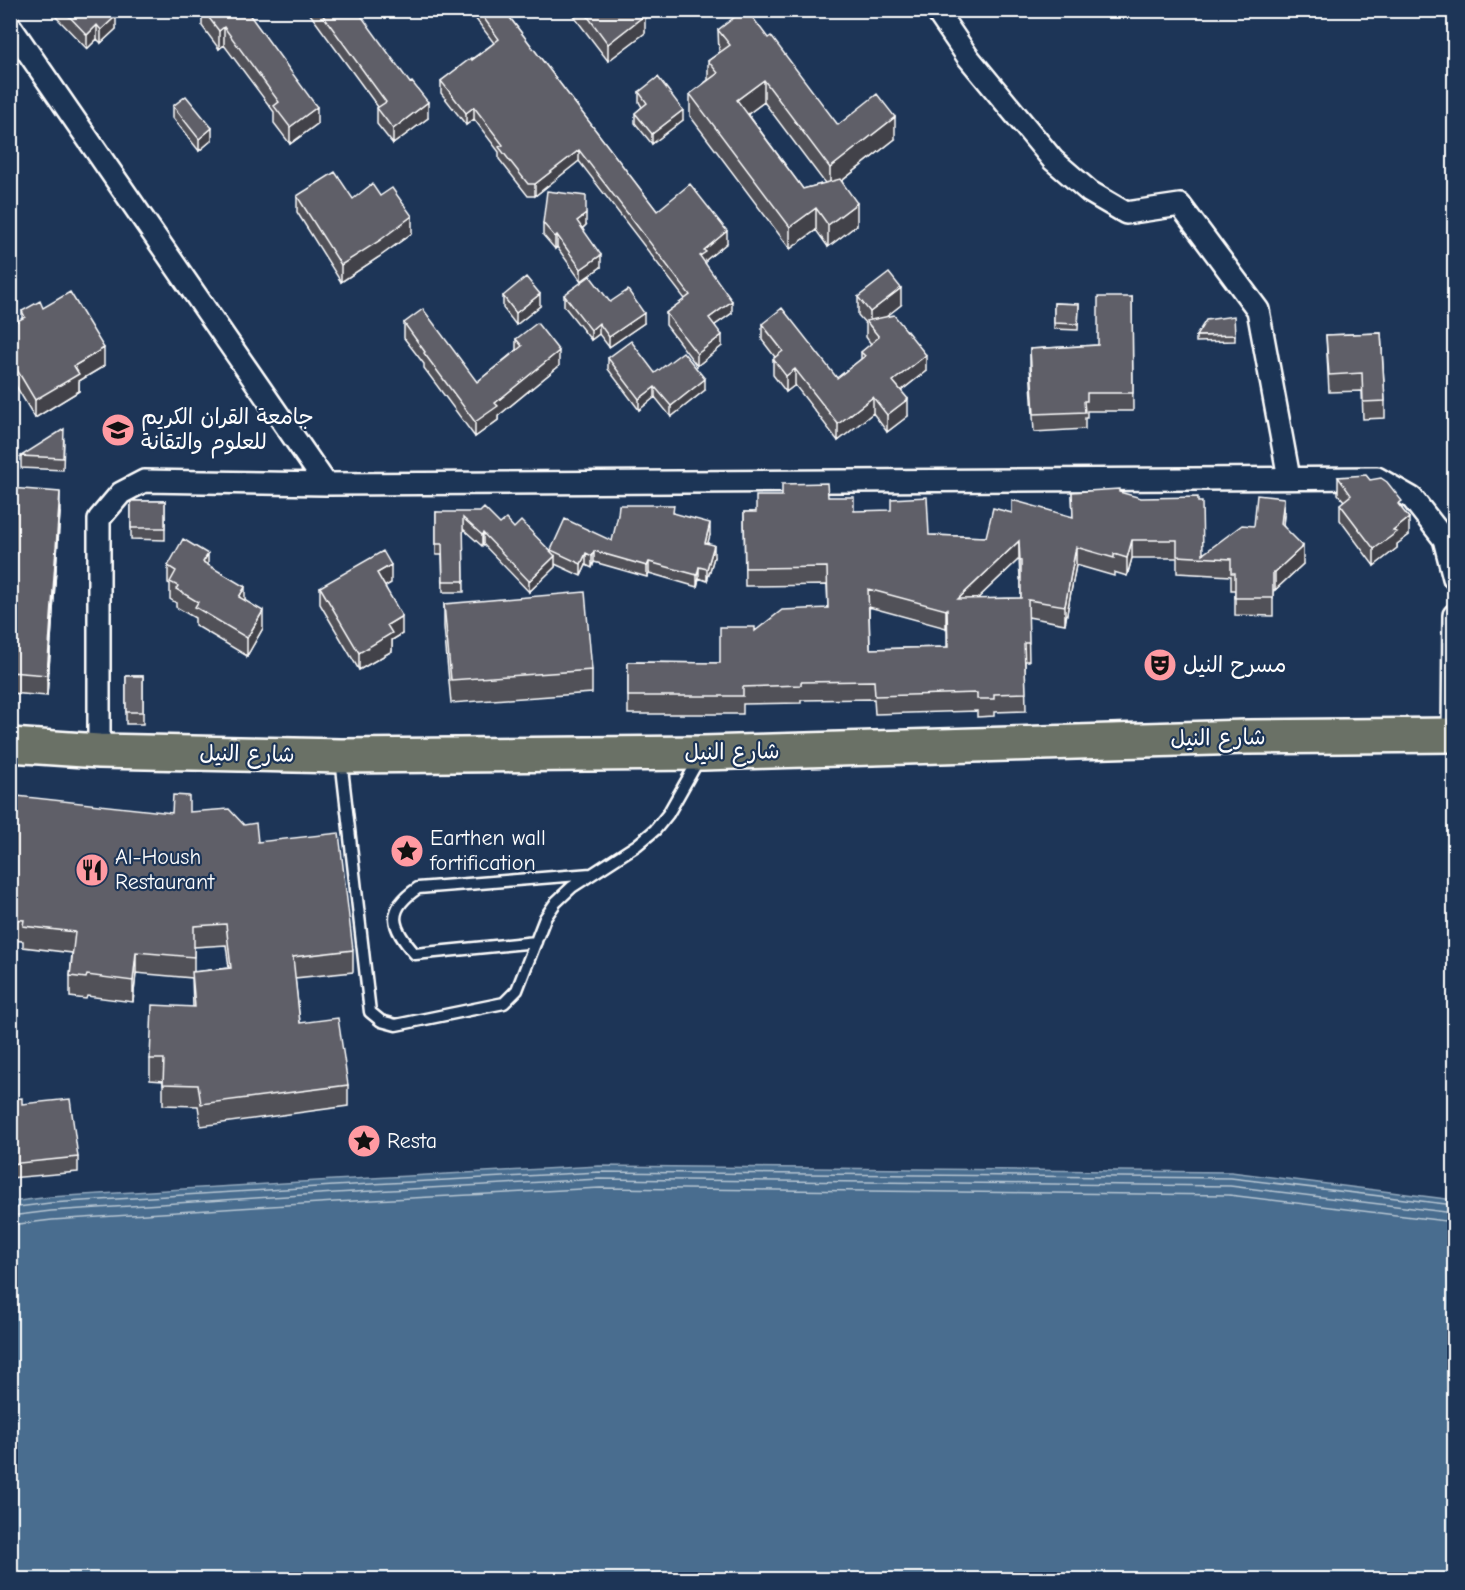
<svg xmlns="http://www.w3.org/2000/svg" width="1465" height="1590" font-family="'Comic Neue','Playpen Sans Arabic',sans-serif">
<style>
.water{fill:#486d8f;stroke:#91a7bc;stroke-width:1.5}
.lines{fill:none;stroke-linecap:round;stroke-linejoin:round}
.shore{stroke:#b6c5d2;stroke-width:1.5}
.service-casing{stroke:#fff;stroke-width:15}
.minor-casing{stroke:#fff;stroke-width:26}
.primary-casing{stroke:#fff;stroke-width:38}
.service{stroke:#1d3557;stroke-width:10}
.minor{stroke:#1d3557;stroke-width:21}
.primary{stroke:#6a7166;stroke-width:33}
.wall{fill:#515159;stroke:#fff;stroke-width:1.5;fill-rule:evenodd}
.shaded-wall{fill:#424249;stroke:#fff;stroke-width:1.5}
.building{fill:#5e5e68;stroke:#fff;stroke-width:1.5;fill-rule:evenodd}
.labels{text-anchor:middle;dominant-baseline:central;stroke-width:4.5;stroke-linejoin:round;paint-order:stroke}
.poi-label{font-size:22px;fill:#fff;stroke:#1d3557;text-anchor:start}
.street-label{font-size:22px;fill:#fff;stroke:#1d3557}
</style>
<rect width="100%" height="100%" fill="#1d3557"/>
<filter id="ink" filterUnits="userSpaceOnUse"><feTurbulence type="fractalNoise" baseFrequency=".0167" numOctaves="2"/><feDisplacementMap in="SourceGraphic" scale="12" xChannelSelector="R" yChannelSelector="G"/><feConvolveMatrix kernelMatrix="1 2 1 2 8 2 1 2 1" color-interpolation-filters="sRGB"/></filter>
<g filter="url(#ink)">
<!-- water -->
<path class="water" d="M599,1166L1231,1172L1454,1200V1579H11V1202L50,1197L334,1180Z"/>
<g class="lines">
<!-- shore -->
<path class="shore" d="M10,1208L50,1203L334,1186L599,1172L1231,1178L1454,1205
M10,1216L51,1211L335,1193L599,1179L1230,1186L1454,1213
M10,1225L52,1220L335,1202L600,1188L1229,1195L1454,1222"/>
<!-- service casing -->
<g class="service-casing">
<path id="service" d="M341,759L370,1012L381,1021L396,1025L504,1003L517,990L545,918L556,902L572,887L637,845L655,830L668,814L699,759
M536,942L415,954C391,927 385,910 418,888L591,874"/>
</g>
<!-- minor casing -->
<g class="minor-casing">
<path id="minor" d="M936,10L968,57L1053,160L1090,192L1126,213L1180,205L1258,310L1289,478
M10,26L326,484
M1453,735L1454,615
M99,751V519L121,493L144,481L326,484L1377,478L1412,498L1444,539L1454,578"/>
</g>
<!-- primary casing -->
<g class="primary-casing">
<path id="primary" d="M10,745L99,751L341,756L703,753L1247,737L1454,735"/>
</g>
<!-- service -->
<use href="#service" class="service"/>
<!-- minor -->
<use href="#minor" class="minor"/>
<!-- primary -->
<use href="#primary" class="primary"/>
</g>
<!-- wall -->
<path class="wall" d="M56,10H117L114,14L116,29L101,43L97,39L87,49L56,17Z
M202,10H246L317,124L290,144L274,123V112L224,45L219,49L202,26Z
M307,10H357L428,118L393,144L377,124V108L378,107Z
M469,10H504L657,211L727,243L706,260L705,264L732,313L715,325L722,346L697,366L666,325V313L685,299L579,161L535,196H528L499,159V152L474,119L466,125L441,93V81L494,43Z
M569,10H641L645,33L608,61Z
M718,30L768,38L838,125L895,139L842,181L857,225L828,247L816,230L790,249L690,116V94L708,80V61L719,53ZM764,102L825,183L803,189L748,114Z
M639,92L683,120L652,144L635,123V113L642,107L639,102Z
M173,106L212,140L199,151L173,118Z
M297,196L353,199L380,196L412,233L379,257L341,282L297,212Z
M543,223L586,225L582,229L601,267L581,281L557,247L555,249L543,235Z
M564,295L610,302L644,323L609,347L599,334L591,340L564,306Z
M503,296L540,306L516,325L503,308Z
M858,297L901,305L887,316L926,371L901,391L908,416L887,432L873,413L838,441L795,385L786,392L773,375V359L775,357L762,340V324L837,378L861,359V352L871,344L866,337V324L858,315Z
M1132,297L1133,411H1087V418H1085V429L1034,432L1030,366V349L1098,345Z
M1054,303L1079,304L1078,330L1054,329Z
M43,308L104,366L79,381V391L35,418L10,376V325L22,319V311Z
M404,323L477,382L516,350V339L559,366L498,416V420L475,437L424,368V364L404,338Z
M1381,333L1385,401V418L1363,419L1362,391L1329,392L1326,335Z
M1235,335V341L1196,342V336Z
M608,358L655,373L705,390L671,417L655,397L639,410L608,369Z
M64,440L63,470L21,468V456Z
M1338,477L1370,480L1402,508L1409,535L1397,544V548L1374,566L1340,520V504L1344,501L1338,494Z
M10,488L60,513L47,696L10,693Z
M1072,492H1119L1203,554L1254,526L1284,515L1283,525L1303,564L1275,590H1273V616L1235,615V590H1231V576L1177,573V558H1132L1127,576L1114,572V576L1076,565L1065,624L1028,617L1029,661H1025L1026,711L994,712V716L977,717V711L875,714L874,699L801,700V703L743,704V714H628V662L720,663L755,631L828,608L827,585L745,586L744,512H756L828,497L854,511L929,535L986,537L1012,513L1073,517ZM1019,559L1020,579L1021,578V598L977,599ZM869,607L946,628L947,627V647L870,649Z
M131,501H165V540L131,539Z
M436,512L500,524L514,528L551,551V550L612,541L674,513L710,535L707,543L714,557L707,581L699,578L697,587L649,573L647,577L594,562L592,568L586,565L581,576L555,564V567L529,592L483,544L482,546L463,529L464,592H443L442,555H436Z
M208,565L245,600L263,628L247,656L195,625V618L176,607V603L170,599V584L168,583V566Z
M391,583L385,586L402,634L392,640V651L359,670L320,604V587Z
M444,604L592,670V693L451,703L444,627Z
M126,676H143V724H126Z
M189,812L258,842L353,950V972L295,978L300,1023L348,1085V1106L201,1126L198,1106L163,1105V1081L150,1080V1059L193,1007L192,978L136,973L133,1002L87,996L86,999L70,997V976L72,953L23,947V941L10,940V818L14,819ZM226,945L229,968L194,972V947Z
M10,1099L22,1104L78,1157V1172L10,1178Z"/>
<!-- shaded-wall -->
<path class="shaded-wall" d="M645,15V33L608,61V44Z
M116,16V29L101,43V30Z
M97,25V39L87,49V35Z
M224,27V45L219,49V31Z
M764,80V102L737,122V100Z
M428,102V118L393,144V129Z
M317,107V124L290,144V127Z
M474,107V119L466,125V113Z
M683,110V120L652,144V134Z
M895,117V139L830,190V168Z
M212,128V140L199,151V139Z
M579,150V161L535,196V184Z
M16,180V192L10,196V185Z
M857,203V225L828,247V225Z
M816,208V230L790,249V227Z
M586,214V225L577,233V221Z
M412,216V233L379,257L341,282V265Z
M727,231V243L706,260V263L700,268V256L704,250Z
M557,235V247L555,249V237Z
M601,255V267L581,281V269Z
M901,288V305L872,328L870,326V312Z
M540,294V306L516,325V313Z
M732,301V313L709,329V318Z
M644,313V323L609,347V337Z
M599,323V334L591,340V330Z
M722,335V346L697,366V354Z
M104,348V366L79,381V391L35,418V400L74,366Z
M559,351V366L498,416V420L475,437V422L495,403Z
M926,355V371L893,397V381Z
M795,369V385L786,392V376Z
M705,379V390L671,417V406Z
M655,387V397L639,410V399Z
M873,397V413L838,441V424Z
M908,399V416L887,432V415Z
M60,492V513L47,696V675Z
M1284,498V515L1281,542V524Z
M1409,518V535L1397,544V548L1374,566V549L1393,531Z
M710,523V535L705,554V543Z
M483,533V544L482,546V535Z
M1132,540V558L1127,576V558Z
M1019,541V559L958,617V599Z
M714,545V557L707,581V569Z
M1303,546V564L1275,590V572Z
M1076,547V565L1065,624V606Z
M594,551V562L592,568V556Z
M586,553V565L581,576V564Z
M208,554V571L203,562Z
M555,556V567L529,592V581Z
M649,562V573L647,577V566Z
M391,565V583L377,591V573Z
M699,567V578L697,587V575Z
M245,587V605L239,597Z
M947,609V627L946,628V610Z
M263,611V628L247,656V638Z
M402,616V634L392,640V651L359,670V653L387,625Z
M136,952V973L133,1002V981Z"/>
<!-- building -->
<path class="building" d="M63,10H111L116,16L101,30L97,25L87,35Z
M203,10H246L317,107L290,127L274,106L279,102L224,27L219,31Z
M319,10H357L410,83L412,82L428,102L393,129L377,108L386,102Z
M478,10H504L657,211L690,184L727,231L704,250L706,252L700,256L732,301L709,318L722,335L697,354L666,313L690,295L579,150L535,184H528L499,147L503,145L474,107L466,113L441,81L471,58L472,60L499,39Z
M583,10H641L645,15L608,44Z
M744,10H747L768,38L771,36L838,125L877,94L895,117L830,168L764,80L737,100L803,189L840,179L857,203L828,225L816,208L790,227L690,94L718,73L708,61L730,45L718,30Z
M658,77L683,110L652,134L635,113L647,103L639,92Z
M186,96L212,128L199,139L173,106Z
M335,172L353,199L372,184L380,196L392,188L412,216L379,241L341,265L297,196Z
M10,173L16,180L10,185Z
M547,191L586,196V214L577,221L601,255L581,269L557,235L555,237L543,223Z
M889,273L901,288L870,312L858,297Z
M590,276L610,302L628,290L644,313L609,337L599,323L591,330L564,295Z
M526,277L540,294L516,313L503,296Z
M70,292L104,348L74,366L79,374L35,400L10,358V325L25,317L22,311L40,301L43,308Z
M1098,297H1132L1133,393H1087V401H1084L1085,412L1034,414L1030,349L1098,345Z
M1054,303L1079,304L1078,324L1054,323Z
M782,308L837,378L865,356L861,352L879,337L866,321L894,315L926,355L893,381L908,399L887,415L873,397L838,424L795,369L786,376L773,359L783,351L762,324Z
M423,309L477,382L522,346L516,339L537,323L559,351L495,403L498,406L475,422L424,353L425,352L404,323Z
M1234,316L1235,335L1196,336L1206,320Z
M1381,333L1385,401L1363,402L1362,373L1329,375L1326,335Z
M631,341L655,373L683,352L705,379L671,406L655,387L639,399L608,358Z
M64,429L63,458L21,456Z
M1366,475L1370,480L1381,478L1387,482L1402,501L1398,504L1409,518L1393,531L1397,532L1374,549L1340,504L1351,495L1338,477Z
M827,483L828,497H854V511L891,510V499L927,497L929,535L986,537L993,508L1012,513V500L1073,517L1072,492L1119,489V492L1141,498L1198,497V502H1202L1203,554L1242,525L1254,526L1257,495L1284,498L1281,524L1303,546L1275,572H1273V598H1235V573H1231V559L1177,556V540H1132L1127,558L1114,554V558L1076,547L1065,606L1028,600L1029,643H1024L1026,693L994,694V699H977V693L875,696L874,681L801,682V685L743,687V696H628V662L720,663V627H755V631L782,610L828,608L827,567L745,568L744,512H756V496H782V484ZM1019,541L1020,561H1021V598L958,599ZM868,589L946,610L947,609L948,647L870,649Z
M10,488L60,492L47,675L10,672Z
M131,501H165V528H131Z
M619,505H674L673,513L710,523L705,543L714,545L707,569L699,567L697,575L649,562L647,566L594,551L592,556L586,553L581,564L551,550L565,519L612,541L618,515Z
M484,508L500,524L506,519L514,528L521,521L555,556L529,581L483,533L482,535L463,518L464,581H443L442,544H436V512H480Z
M183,539L208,554L203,562L245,587L239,597L263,611L247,638L195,607L198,602L176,589L178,586L170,582L176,571L168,566Z
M383,551L391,565L377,573L402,616L387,625L392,633L359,653L320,587Z
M585,592L592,670L451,680L444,604Z
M126,676H143V712H126Z
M173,795L189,796V812L229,809L244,825L256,823L258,842L339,833L353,950L293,957L300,1023L338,1018L348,1085L201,1104L198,1085L163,1084L164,1059H150L152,1005L195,1007L192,972L231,968L226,924L194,926V957L136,952L133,981L87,975L86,978L70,976L75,932L23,926L24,920L10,919V818L14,819L17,796L172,813Z
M22,1098V1104L70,1099L78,1157L10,1164V1099Z"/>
</g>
<!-- icons -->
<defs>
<g id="university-disc" transform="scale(1.725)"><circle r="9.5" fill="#ff9aa2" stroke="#1d3557"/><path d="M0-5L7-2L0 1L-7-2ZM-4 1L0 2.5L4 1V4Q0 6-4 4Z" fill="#111"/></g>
<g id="theatre-disc" transform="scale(1.725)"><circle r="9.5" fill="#ff9aa2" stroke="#1d3557"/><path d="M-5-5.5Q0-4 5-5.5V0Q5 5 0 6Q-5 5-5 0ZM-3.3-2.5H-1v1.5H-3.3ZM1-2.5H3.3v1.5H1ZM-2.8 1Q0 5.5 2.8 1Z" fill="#111"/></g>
<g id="sight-disc" transform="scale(1.725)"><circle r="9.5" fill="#ff9aa2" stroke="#1d3557"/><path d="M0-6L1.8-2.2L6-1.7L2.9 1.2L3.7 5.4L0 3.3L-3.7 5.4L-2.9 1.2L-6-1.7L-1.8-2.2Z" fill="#111"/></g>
<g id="restaurant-disc" transform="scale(1.725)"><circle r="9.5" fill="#ff9aa2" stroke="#1d3557"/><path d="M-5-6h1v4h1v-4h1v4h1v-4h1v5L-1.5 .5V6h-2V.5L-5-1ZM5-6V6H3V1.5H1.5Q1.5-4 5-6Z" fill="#111"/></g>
</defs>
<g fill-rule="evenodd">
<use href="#university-disc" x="118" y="430"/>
<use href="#theatre-disc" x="1160" y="665"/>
<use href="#sight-disc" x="407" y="851"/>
<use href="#restaurant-disc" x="92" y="870"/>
<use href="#sight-disc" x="364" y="1141"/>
</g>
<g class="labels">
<!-- poi labels -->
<g class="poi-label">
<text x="141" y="417">جامعة القران الكريم<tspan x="141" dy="25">للعلوم والتقانة</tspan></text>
<text x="1183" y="665">مسرح النيل</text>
<text x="430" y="838">Earthen wall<tspan x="430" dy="25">fortification</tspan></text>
<text x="115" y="857">Al-Housh<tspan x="115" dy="25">Restaurant</tspan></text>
<text x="387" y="1141">Resta</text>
</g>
<!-- street labels -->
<g class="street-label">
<text transform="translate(1218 738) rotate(-1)">شارع النيل</text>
<text transform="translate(732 752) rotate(-1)">شارع النيل</text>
<text transform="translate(247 754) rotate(1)">شارع النيل</text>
</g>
</g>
<!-- margin -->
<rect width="1465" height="1590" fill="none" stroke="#1d3557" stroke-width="36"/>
<rect x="18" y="18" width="1429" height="1554" fill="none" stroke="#fff" stroke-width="2" filter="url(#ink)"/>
</svg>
